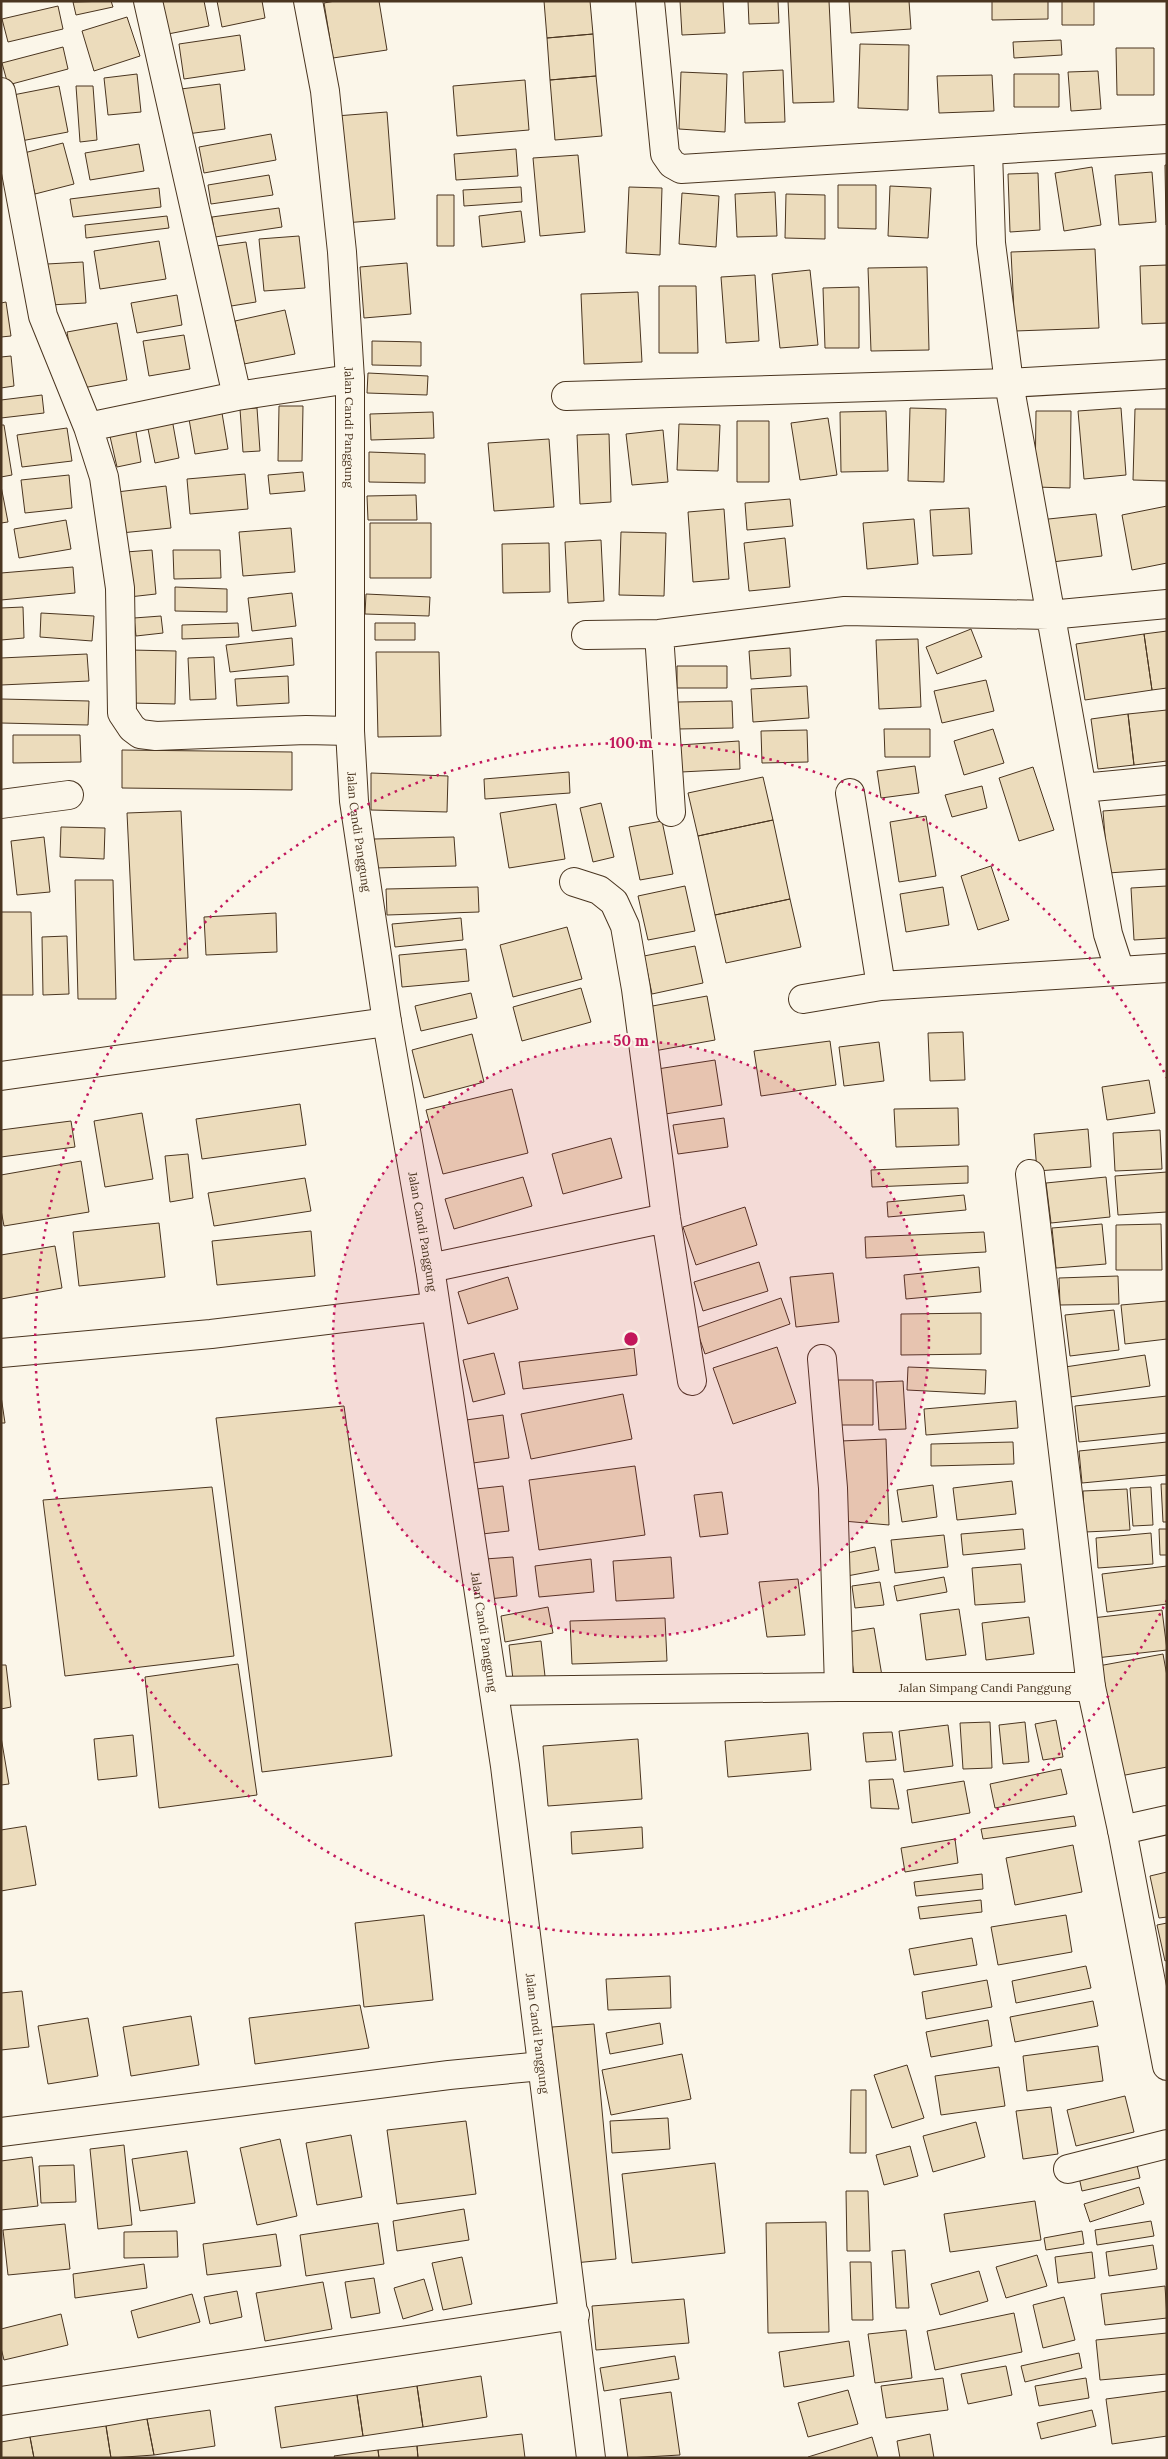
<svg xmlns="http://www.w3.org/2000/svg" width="1168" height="2459" font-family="Lora,serif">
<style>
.building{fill:#ecdcbc;stroke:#4a3520}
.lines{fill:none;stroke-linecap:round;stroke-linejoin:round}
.street-casing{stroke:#4a3520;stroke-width:30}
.secondary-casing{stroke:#4a3520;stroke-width:30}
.street{stroke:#fbf6e9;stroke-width:28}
.secondary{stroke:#fbf6e9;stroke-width:28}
.ring{fill:none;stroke:#c2185b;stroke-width:2.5;stroke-dasharray:2.5 5}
.labels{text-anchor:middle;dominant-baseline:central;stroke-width:4;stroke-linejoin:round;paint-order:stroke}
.street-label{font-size:12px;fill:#4a3520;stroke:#fbf6e9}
.centre{fill:#c2185b;stroke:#fbf6e9;stroke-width:2.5}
.ring-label{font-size:15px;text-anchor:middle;font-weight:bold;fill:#c2185b;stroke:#fbf6e9;stroke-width:4;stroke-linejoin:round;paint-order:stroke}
</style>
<rect width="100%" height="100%" fill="#fbf6e9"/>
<!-- building -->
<path class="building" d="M111,1L113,7L76,15L73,2Z
M162,1H204L209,26L168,34Z
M217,1H262L265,18L222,27Z
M335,1H379L387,50L333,58L324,3Z
M544,1H590L593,34L547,38Z
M680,1H723L725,33L682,35Z
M748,1H778L779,23L749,24Z
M788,1H829L834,102L793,103Z
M849,1H909L911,29L851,33Z
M992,1H1048V19L992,20Z
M1062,1H1094V25H1062Z
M58,6L63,29L8,42L2,19Z
M127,17L140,56L94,71L82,31Z
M593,34L596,76L550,80L547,38Z
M240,35L245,70L184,79L179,44Z
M1061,40L1062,55L1014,58L1013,42Z
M860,44L909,45L908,110L858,108Z
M63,47L68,69L8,85L2,63Z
M1116,48H1154V95H1117Z
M783,70L785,122L745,123L743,72Z
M1098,71L1101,109L1071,111L1068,72Z
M681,72L727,74L725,132L679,129Z
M137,74L141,112L108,115L104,78Z
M1014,74H1059V107H1014Z
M992,75L994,111L939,113L937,76Z
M596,76L602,136L555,140L550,80Z
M525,80L529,130L457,136L453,86Z
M220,84L225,129L187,134L181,89Z
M59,86L68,132L21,141L13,95Z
M76,86H93L97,140L80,142Z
M387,112L395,219L344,223L336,116Z
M271,134L276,160L204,173L199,147Z
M63,143L74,184L35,194L24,153Z
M139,144L144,171L90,180L85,153Z
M516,149L518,176L456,180L454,154Z
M578,155L585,232L540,236L533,158Z
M1165,165H1167V225H1166Z
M1092,167L1101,225L1064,231L1055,173Z
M1152,172L1156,222L1119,225L1115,175Z
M1038,173L1040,230L1010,232L1008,174Z
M269,175L273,195L211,204L208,185Z
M838,185H876V229L838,228Z
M890,186L931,188L928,238L888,236Z
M521,187L522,202L464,206L463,190Z
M629,187L662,188L660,255L626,253Z
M159,188L161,207L73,217L70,199Z
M775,192L777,236L737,237L735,194Z
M682,193L719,196L716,247L679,244Z
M786,194L825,195V239L785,238Z
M437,195H454V246H437Z
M279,208L282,227L215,237L212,217Z
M521,211L525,242L482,247L479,216Z
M167,216L169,228L86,238L85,225Z
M299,236L305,288L264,291L259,239Z
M159,241L166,279L100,289L94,251Z
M246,242L256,302L225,307L216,246Z
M1095,249L1099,328L1015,331L1011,252Z
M83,262L86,303L50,305L47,264Z
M407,263L411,314L364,318L360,267Z
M1167,265V323L1142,324L1140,266Z
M927,267L929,350L871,351L868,268Z
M810,270L818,345L780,348L772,274Z
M755,275L759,341L726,343L721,277Z
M659,286H696L698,353H659Z
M859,287V348H825L823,288Z
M638,292L642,362L584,364L581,294Z
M177,295L182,325L137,333L131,303Z
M6,302L11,336L1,337V303Z
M285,310L295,354L244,364L235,321Z
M117,323L127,380L77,389L67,332Z
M184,335L190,369L149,376L143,341Z
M372,341L421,342V366L372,365Z
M11,356L14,386L1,388V357Z
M368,373L428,376L427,395L367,393Z
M42,395L44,413L1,418V400Z
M279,406H303L302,461H278Z
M257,408L260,451L243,452L240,409Z
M910,408L946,409L944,482L908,481Z
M1121,408L1126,475L1084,479L1078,411Z
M1135,409H1167V481L1133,480Z
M886,411L888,471L841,472L840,412Z
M1036,411H1071L1070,488L1035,487Z
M433,412L434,438L371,440L370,414Z
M222,413L228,449L195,454L189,419Z
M828,418L837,475L800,480L791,423Z
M172,419L179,458L155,463L147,424Z
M737,421H769V482H737Z
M679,424L720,425L718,471L677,470Z
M1,425H4L12,475L1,477Z
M135,426L141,462L117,467L109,432Z
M67,428L72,461L22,467L17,435Z
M663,430L668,482L632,485L626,434Z
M609,434L611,502L580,504L577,435Z
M549,439L554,507L494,511L488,443Z
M369,452L425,454V483L369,482Z
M303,472L305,491L270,494L268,475Z
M245,474L248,509L190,514L187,479Z
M69,475L72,508L25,513L21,480Z
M1,486L8,522L1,523Z
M166,486L171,528L121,533L117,492Z
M416,495L417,520H368L367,496Z
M790,499L793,526L747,530L745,503Z
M1167,506V563L1132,570L1122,515Z
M969,508L972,554L933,556L930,510Z
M724,509L729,579L693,582L688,512Z
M1096,514L1102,556L1044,563L1039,520Z
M914,519L918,564L867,569L863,523Z
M66,520L71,549L19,558L14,529Z
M370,523H431V578H370Z
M291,528L295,572L243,576L239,532Z
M621,532L666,533L664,596L619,595Z
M785,538L790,587L749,591L744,543Z
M601,540L604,601L568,603L565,542Z
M549,543L550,592L503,593L502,544Z
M152,550L156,594L129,597L126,552Z
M173,550H220L221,578L174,579Z
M73,567L75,593L1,600V573Z
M175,587L227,589V612L175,611Z
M292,593L296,626L252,631L248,598Z
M366,594L430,597L429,616L365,614Z
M23,607L24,638L1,640V608Z
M41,613L94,616L92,641L40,637Z
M161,616L163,633L136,636L134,618Z
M238,623L239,637L182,639V625Z
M375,623H415V640H375Z
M971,629L982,657L937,674L926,647Z
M1167,631V688L1152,690L1144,634Z
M1144,634L1152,690L1085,700L1076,644Z
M292,638L294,665L230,672L226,645Z
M918,639L921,707L879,709L876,640Z
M790,648L791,676L751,679L749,651Z
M131,650L176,651L175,704L130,703Z
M376,652H439L441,736L378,737Z
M87,654L89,681L1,685V658Z
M214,657L216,699L190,700L188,658Z
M677,666H727V688H677Z
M288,676L289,703L237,706L235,679Z
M986,680L994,711L942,723L934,691Z
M807,686L809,718L753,722L751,689Z
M1,699L89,701L88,725L1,723Z
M732,701L733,728L678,729V702Z
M1167,710V761L1134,765L1128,714Z
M1128,714L1134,765L1098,769L1091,719Z
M884,729H930V757H885Z
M993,729L1004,763L964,775L954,741Z
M807,730L808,762L762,763L761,731Z
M13,735H80L81,762L13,763Z
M739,741L740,769L681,772L679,745Z
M122,750L292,752V790L122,788Z
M915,766L919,793L881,798L877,771Z
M1033,767L1054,830L1019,841L999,778Z
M569,772L570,793L485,799L484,779Z
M371,773L448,776L447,812L371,810Z
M763,777L773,820L698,836L688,793Z
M982,786L987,808L952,817L945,795Z
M601,803L614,857L593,862L580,808Z
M556,804L565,859L509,868L500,813Z
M1167,806V869L1108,873L1103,811Z
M181,811L188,958L134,960L127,813Z
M926,816L936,876L899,882L890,822Z
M773,820L790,899L715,915L698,836Z
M662,821L673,874L640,880L629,827Z
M61,827L105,828L104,859L60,857Z
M44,837L50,892L17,895L11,841Z
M454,837L456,866L375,868L374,839Z
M991,866L1009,920L978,930L961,876Z
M75,880H113L116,999H78Z
M685,886L695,931L648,940L638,896Z
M1167,886V938L1134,940L1131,888Z
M478,887L479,912L387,915L386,889Z
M943,887L949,925L906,932L900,894Z
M790,899L801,947L726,963L715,915Z
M1,912H31L33,995H1Z
M276,913L277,952L206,955L204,917Z
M461,918L463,940L395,947L392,924Z
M567,927L582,979L513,997L500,945Z
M67,936L69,994L43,995L42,937Z
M695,946L703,983L652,994L644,956Z
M466,949L469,981L402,987L399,955Z
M581,988L591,1022L522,1041L513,1007Z
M471,993L477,1018L421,1031L415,1006Z
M707,996L715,1040L654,1051L647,1007Z
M963,1032L965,1080L930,1081L928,1033Z
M472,1034L484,1082L424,1098L412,1050Z
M830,1041L836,1085L761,1096L754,1051Z
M879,1042L884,1081L844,1086L839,1047Z
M715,1060L722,1105L659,1115L651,1070Z
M1149,1080L1155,1113L1107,1120L1102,1087Z
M512,1089L528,1153L443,1174L426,1110Z
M300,1104L306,1145L202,1159L196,1119Z
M958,1108L959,1145L896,1147L894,1109Z
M142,1113L153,1179L105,1187L94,1121Z
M724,1118L728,1147L678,1154L673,1125Z
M71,1121L75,1147L1,1157V1130Z
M1088,1129L1091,1167L1037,1171L1034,1134Z
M1160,1130L1162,1169L1115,1171L1113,1133Z
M611,1138L622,1178L563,1194L552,1154Z
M188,1154L193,1198L170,1202L165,1156Z
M81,1161L89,1212L4,1226L1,1210V1175Z
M968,1166V1183L872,1187L871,1170Z
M1167,1172V1212L1118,1215L1115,1176Z
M523,1177L532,1206L454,1229L445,1199Z
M1106,1177L1110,1217L1051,1223L1046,1183Z
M305,1178L311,1211L214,1226L208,1193Z
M964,1195L966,1210L888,1217L887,1202Z
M745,1207L757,1245L696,1265L683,1227Z
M159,1223L165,1277L79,1286L73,1232Z
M1102,1224L1106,1264L1056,1268L1052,1228Z
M1161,1224L1162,1270H1116V1225Z
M311,1231L315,1276L217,1285L212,1241Z
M984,1232L986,1252L866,1258L865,1237Z
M55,1246L62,1288L1,1299V1255Z
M759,1262L768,1291L703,1311L694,1282Z
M979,1267L981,1292L906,1299L904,1275Z
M833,1273L839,1322L796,1327L790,1277Z
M1118,1276L1119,1304L1060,1305L1059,1278Z
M508,1277L518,1309L468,1324L458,1292Z
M781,1298L790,1324L705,1354L696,1328Z
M1167,1301V1339L1125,1344L1121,1305Z
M1114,1310L1119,1350L1070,1356L1065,1315Z
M981,1313V1354L901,1355V1314Z
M777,1347L796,1403L733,1424L713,1368Z
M634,1348L637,1375L523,1389L519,1362Z
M494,1353L505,1394L473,1402L463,1360Z
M1145,1355L1150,1386L1070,1397L1065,1367Z
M908,1367L986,1370L985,1394L907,1390Z
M835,1380H873V1425H835Z
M903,1381L906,1429L879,1430L876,1382Z
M623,1394L632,1439L531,1459L521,1414Z
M1,1396L5,1423H1Z
M1167,1396V1433L1079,1442L1075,1406Z
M1016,1401L1018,1428L926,1435L924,1409Z
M344,1406L392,1756L262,1772L216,1418Z
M503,1415L509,1458L473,1463L466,1420Z
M886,1439L889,1525L843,1521L841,1441Z
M1013,1442L1014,1464L931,1466V1444Z
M1167,1442V1475L1082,1483L1079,1451Z
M635,1466L645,1535L539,1550L529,1480Z
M1012,1481L1016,1514L957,1520L953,1488Z
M1161,1484H1167V1522H1163Z
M933,1485L937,1517L902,1522L897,1490Z
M503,1486L509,1531L482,1534L476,1489Z
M212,1487L234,1656L65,1676L43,1500Z
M1151,1487L1153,1525L1133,1526L1130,1488Z
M1127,1489L1130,1530L1085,1532L1083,1491Z
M722,1492L728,1534L700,1537L694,1495Z
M1023,1529L1025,1549L963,1555L961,1534Z
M1159,1529H1167V1555H1160Z
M1151,1533L1153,1564L1098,1568L1096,1538Z
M944,1535L948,1567L895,1573L891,1540Z
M875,1547L879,1570L847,1576L842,1554Z
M513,1557L517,1596L489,1599L485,1559Z
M671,1557L674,1598L616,1601L613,1561Z
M591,1559L594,1592L539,1597L535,1566Z
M1021,1564L1025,1602L975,1605L972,1568Z
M1167,1566V1604L1107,1612L1102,1574Z
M944,1577L947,1592L897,1601L894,1586Z
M798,1579L805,1635L767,1637L759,1582Z
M880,1582L884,1605L855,1608L852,1586Z
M548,1607L553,1633L505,1642L501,1616Z
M959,1609L966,1655L926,1660L920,1614Z
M1162,1610L1167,1650L1096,1658L1092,1618Z
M1029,1617L1034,1654L986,1660L982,1623Z
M665,1618L667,1661L572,1664L570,1621Z
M874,1628L882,1676L855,1680L847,1632Z
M541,1641L546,1685L514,1688L509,1645Z
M1163,1654L1167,1676V1767L1115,1777L1093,1667Z
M238,1664L257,1795L159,1808L145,1677Z
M1,1665H6L11,1707L1,1709Z
M1056,1720L1063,1757L1043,1760L1035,1724Z
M990,1722L992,1768L963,1769L960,1723Z
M1025,1722L1029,1762L1003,1764L999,1725Z
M948,1725L953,1766L904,1772L899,1731Z
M892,1732L896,1760L866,1762L863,1733Z
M808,1733L811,1770L728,1777L725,1741Z
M133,1735L137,1776L98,1780L94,1739Z
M1,1737L9,1784L1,1785Z
M638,1739L642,1799L548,1806L543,1746Z
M1061,1769L1067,1794L995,1808L990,1784Z
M893,1779L899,1809L871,1808L869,1780Z
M964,1781L970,1813L912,1823L907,1790Z
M1074,1816L1076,1826L983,1839L981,1829Z
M26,1826L36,1885L1,1891V1830Z
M642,1827L643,1848L572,1854L571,1832Z
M955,1839L958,1863L905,1872L901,1848Z
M1073,1845L1082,1892L1015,1905L1006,1858Z
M1167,1872V1917L1159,1918L1150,1876Z
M982,1874L983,1889L916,1896L914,1882Z
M981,1900L982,1912L920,1919L918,1907Z
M424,1915L433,2000L364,2007L355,1923Z
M1066,1915L1072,1952L998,1965L991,1927Z
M1167,1923V1960L1165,1961L1157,1925Z
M972,1938L977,1965L914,1975L909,1949Z
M1086,1966L1091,1988L1016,2003L1012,1981Z
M670,1976L671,2008L608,2010L606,1979Z
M987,1980L992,2007L926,2019L922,1992Z
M22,1991L29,2047L1,2050V1993Z
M1093,2001L1098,2026L1015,2042L1010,2017Z
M360,2005L369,2048L255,2064L249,2018Z
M191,2016L199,2065L131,2076L123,2027Z
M88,2018L98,2076L48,2084L38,2026Z
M988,2020L992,2046L931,2057L926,2032Z
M660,2023L663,2044L610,2054L606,2033Z
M594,2024L616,2259L574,2263L552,2027Z
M1098,2046L1103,2081L1027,2091L1023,2056Z
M682,2054L691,2099L611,2115L602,2070Z
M907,2065L924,2118L892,2128L874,2075Z
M999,2067L1005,2106L941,2115L935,2076Z
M851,2090H866V2153H850Z
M1125,2096L1134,2132L1076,2146L1067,2110Z
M1051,2107L1058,2154L1023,2159L1016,2111Z
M668,2118L670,2149L612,2153L610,2121Z
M466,2121L476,2194L397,2204L387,2130Z
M976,2122L985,2157L933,2172L923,2136Z
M351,2135L362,2197L317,2205L306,2143Z
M280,2139L297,2216L257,2225L240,2148Z
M124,2145L132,2225L98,2229L90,2149Z
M910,2146L918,2176L884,2185L876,2155Z
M187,2151L195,2203L140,2211L132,2159Z
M32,2157L38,2206L1,2210V2161Z
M715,2163L725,2253L632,2263L622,2174Z
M74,2165L76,2202L41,2203L39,2166Z
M1137,2165L1140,2178L1082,2191L1079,2177Z
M1139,2187L1144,2204L1090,2222L1084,2204Z
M846,2191H868L870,2251H847Z
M1035,2201L1041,2240L950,2252L944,2214Z
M464,2209L469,2240L397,2251L393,2221Z
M1151,2221L1154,2236L1097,2245L1095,2230Z
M826,2222L829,2332L768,2333L766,2223Z
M378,2223L384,2264L306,2276L300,2235Z
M65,2224L70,2269L8,2275L3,2230Z
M177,2231L178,2257L124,2258V2232Z
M1082,2231L1084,2244L1046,2250L1044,2238Z
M276,2234L281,2266L207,2275L203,2244Z
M1153,2245L1157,2269L1109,2276L1106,2252Z
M905,2250L909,2308H896L892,2251Z
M1092,2252L1095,2278L1058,2283L1055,2257Z
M1037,2255L1047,2286L1006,2298L996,2267Z
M462,2257L472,2304L443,2310L432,2263Z
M850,2262H871L873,2320H852Z
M144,2264L147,2288L75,2298L73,2274Z
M979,2271L988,2301L940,2315L931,2284Z
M374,2278L380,2313L351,2318L345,2282Z
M424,2279L433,2310L403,2319L394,2288Z
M323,2282L332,2329L265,2341L256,2293Z
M1165,2286L1167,2318L1105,2325L1101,2294Z
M237,2291L242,2317L210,2324L204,2297Z
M192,2294L200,2322L138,2338L131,2311Z
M1064,2297L1075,2340L1043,2348L1033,2305Z
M684,2299L689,2343L596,2350L592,2306Z
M1014,2313L1022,2352L935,2370L927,2331Z
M61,2314L68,2345L4,2360L1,2348V2329Z
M906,2330L912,2378L875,2383L868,2334Z
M1167,2333V2374L1100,2380L1096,2340Z
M849,2341L854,2376L784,2387L779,2352Z
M1079,2353L1082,2368L1025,2382L1021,2366Z
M675,2356L679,2379L604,2391L600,2368Z
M1006,2366L1012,2395L968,2404L961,2374Z
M481,2376L487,2417L423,2427L417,2386Z
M943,2378L948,2410L886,2418L881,2386Z
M1086,2378L1089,2398L1039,2406L1035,2386Z
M417,2386L423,2427L363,2436L357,2395Z
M848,2390L858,2424L808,2437L798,2403Z
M1167,2391V2436L1112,2444L1106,2399Z
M671,2392L680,2455L628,2458L620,2399Z
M357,2395L363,2436L281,2448L275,2407Z
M210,2410L215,2446L154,2455L147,2419Z
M1092,2410L1096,2426L1041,2439L1037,2423Z
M147,2419L154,2455L111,2458L106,2426Z
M106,2426L111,2458H34L30,2437Z
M522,2434L525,2458H418L417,2446Z
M930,2434L934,2458H900L897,2441Z
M30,2437L34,2458H1V2442Z
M872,2437L878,2458H809L808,2457Z
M417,2446L418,2458H379L378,2450Z
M378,2450L379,2458H335L334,2456Z"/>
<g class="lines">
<!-- street casing -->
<g class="street-casing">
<path id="street" d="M148,1L237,396
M650,1L665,154L672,164L681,169L1167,139
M1,92L43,316L88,427L104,477L120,588L122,713L132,728L140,734L156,736L306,730L350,731
M988,151L991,243L1009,383L1108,934L1120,971
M566,396L1009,383L1167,374
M88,427L237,396L350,379
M659,634L671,812
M586,635L659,634L845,611L1049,615L1167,604
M1082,788L1167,780
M850,793L881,986
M1,804L69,795
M574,882L599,890L614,902L625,926L636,989L666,1218L692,1381
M803,999L881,986L1167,968
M1,1076L387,1022
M1030,1174L1091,1687
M430,1268L666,1218
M1,1353L211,1334L434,1307
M494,1691L839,1687L833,1488L822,1359
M1122,1830L1167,1820
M1,2132L449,2075L542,2066
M1068,2169L1167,2144
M1,2401L575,2315"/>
</g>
<!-- secondary casing -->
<g class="secondary-casing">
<g id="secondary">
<path id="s1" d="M308,1L325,91L342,252L350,379V731L354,801L387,1022L430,1268L505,1766L591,2458"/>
<path id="s2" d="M839,1687H1091L1122,1830L1167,2066"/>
</g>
</g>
<!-- street -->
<use href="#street" class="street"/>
<!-- secondary -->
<use href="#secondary" class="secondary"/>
</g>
<!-- distance rings -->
<circle cx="631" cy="1339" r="298" fill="#c2185b" fill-opacity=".12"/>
<g class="ring">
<circle cx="631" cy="1339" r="298"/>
<path d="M1167 1600A596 596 0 1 1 1167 1078"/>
</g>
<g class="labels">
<!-- street labels -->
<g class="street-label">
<text stroke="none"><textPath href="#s1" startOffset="429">Jalan Candi Panggung</textPath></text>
<text stroke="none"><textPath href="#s1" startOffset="834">Jalan Candi Panggung</textPath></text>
<text stroke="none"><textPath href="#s1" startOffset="1239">Jalan Candi Panggung</textPath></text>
<text stroke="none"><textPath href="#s1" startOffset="1644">Jalan Candi Panggung</textPath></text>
<text stroke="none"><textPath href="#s2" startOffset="146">Jalan Simpang Candi Panggung</textPath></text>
<text stroke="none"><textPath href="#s1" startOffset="2049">Jalan Candi Panggung</textPath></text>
</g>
</g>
<circle cx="631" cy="1339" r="8" class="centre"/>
<g class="ring-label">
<text x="631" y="748">100 m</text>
<text x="631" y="1046">50 m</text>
</g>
<!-- border -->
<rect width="1168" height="2459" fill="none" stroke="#4a3520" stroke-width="5"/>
</svg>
